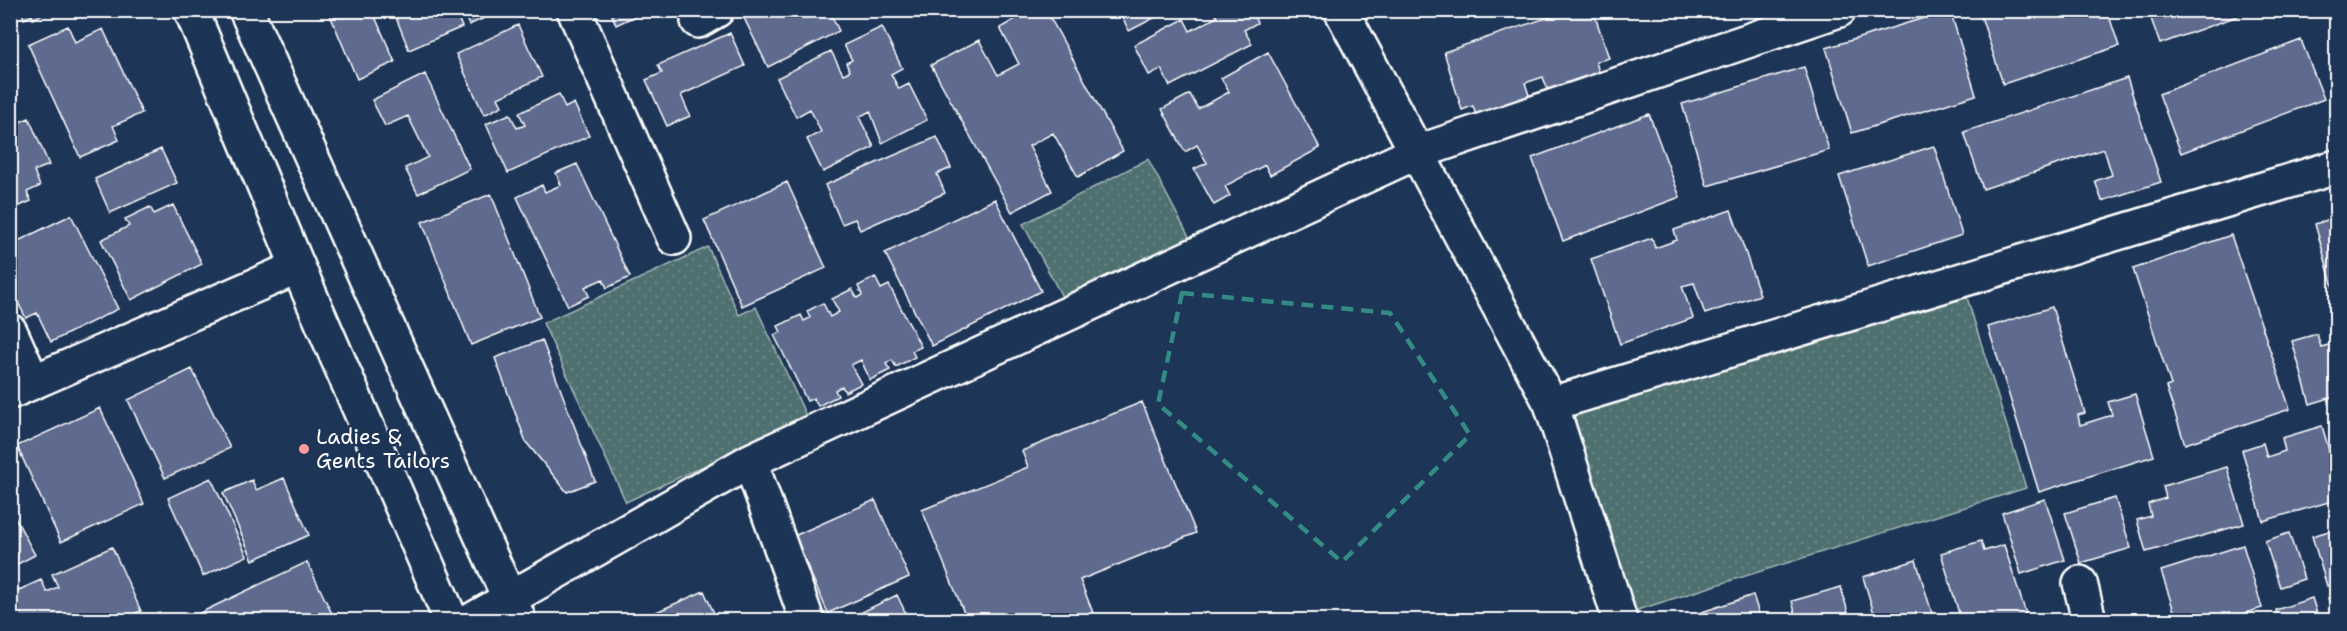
<svg xmlns="http://www.w3.org/2000/svg" width="2347" height="631" font-family="'Shantell Sans',sans-serif">
<style>
.green{fill:url(#green-dots);stroke:#a7b8b8;stroke-width:1.5}
.building{fill:#5e6b8f;stroke:#fff;stroke-width:1.5}
.lines{fill:none;stroke-linecap:round;stroke-linejoin:round}
.minor-casing{stroke:#fff;stroke-width:38}
.tertiary-casing{stroke:#fff;stroke-width:38}
.minor{stroke:#1d3557;stroke-width:33}
.tertiary{stroke:#1d3557;stroke-width:33}
.marked{fill:none;stroke:#338b84;stroke-width:4.5;stroke-dasharray:12 8;stroke-linejoin:round}
.poi-dot{fill:#ff9aa2;stroke:#1d3557;stroke-width:2}
.labels{text-anchor:middle;dominant-baseline:central;stroke-width:5;stroke-linejoin:round;paint-order:stroke}
.poi-label{font-size:21px;fill:#fff;stroke:#1d3557;text-anchor:start}
</style>
<defs>
<pattern id="green-dots" width="8" height="8" patternUnits="userSpaceOnUse" patternTransform="scale(1.5)"><rect width="8" height="8" fill="#4f7070"/><path d="M2 2h.1M6 6h.1" fill="none" stroke="#698585" stroke-width="1.8" stroke-linecap="round"/></pattern>
</defs>
<rect width="100%" height="100%" fill="#1d3557"/>
<filter id="ink" filterUnits="userSpaceOnUse"><feTurbulence type="fractalNoise" baseFrequency=".0167" numOctaves="2"/><feDisplacementMap in="SourceGraphic" scale="12" xChannelSelector="R" yChannelSelector="G"/><feConvolveMatrix kernelMatrix="1 2 1 2 8 2 1 2 1" color-interpolation-filters="sRGB"/></filter>
<g filter="url(#ink)">
<!-- green -->
<path class="green" d="M1148,159L1190,239L1066,304L1023,224Z
M708,247L739,315L756,307L807,418L626,502L543,323Z
M1965,291L2026,488L1634,611L1573,413Z"/>
<!-- building -->
<path class="building" d="M21,10H51L33,19L32,15L24,19Z
M328,10H372L395,62L357,79Z
M393,10H502L469,25L465,17L459,20L462,27L409,50Z
M610,10H648L616,25Z
M758,10H829L839,31L768,67L744,18Z
M1031,10H1046L1123,151L1078,177L1053,133L1029,146L1052,191L1012,212L931,65L979,40L998,75L1019,64L1000,28Z
M1119,10H1169L1129,31Z
M1213,10H1251L1257,23L1244,30L1252,44L1170,86L1161,69L1149,75L1134,45L1184,19L1190,31L1217,17Z
M1570,10H1593L1609,58L1596,62L1603,85L1552,102L1543,77L1525,83L1533,107L1479,125L1473,106L1462,110L1444,52Z
M1950,10L1976,95L1852,133L1826,48Z
M1979,10H2107L2119,46L2003,84Z
M2148,10H2254L2160,44Z
M518,25L542,77L498,98L502,106L484,115L456,54Z
M68,26L75,42L103,29L142,113L113,126L119,140L80,157L28,44Z
M882,27L902,68L891,74L899,89L909,84L927,120L882,143L870,111L859,117L874,147L823,172L807,139L821,132L810,109L796,117L777,78L831,51L843,74L850,71L846,63L852,60L844,45Z
M730,33L745,66L681,95L690,116L667,126L646,80L662,73L658,65Z
M2301,40L2324,99L2181,153L2159,94Z
M1268,52L1320,148L1270,175L1265,165L1225,186L1230,196L1214,205L1194,169L1207,163L1197,145L1185,152L1162,109L1190,94L1198,109L1229,92L1221,78Z
M1804,67L1829,150L1707,186L1682,104Z
M425,74L470,169L418,194L405,168L428,157L408,116L385,126L372,100Z
M2127,78L2161,182L2102,201L2095,181L2112,175L2104,149L1983,189L1964,132Z
M559,94L565,108L574,103L589,136L508,173L486,124L510,114L517,128L525,125L519,113Z
M1649,114L1680,197L1563,241L1532,158Z
M29,118L49,165L34,171L40,186L27,192L31,201L10,210V126Z
M937,137L951,168L937,174L945,193L860,230L855,219L842,224L825,185Z
M1934,146L1962,235L1868,266L1839,176Z
M161,149L177,183L110,213L95,179Z
M577,164L630,277L607,288L603,279L585,287L589,296L568,306L517,197L542,185L545,192L561,185L556,173Z
M787,182L826,268L742,306L704,220Z
M491,194L540,317L471,345L422,222Z
M995,199L1041,291L932,346L885,253Z
M173,205L202,264L131,300L101,240L129,226L125,219L150,207L154,214Z
M1731,210L1760,295L1705,314L1694,283L1682,286L1693,318L1620,344L1591,259L1652,238L1655,248L1677,240L1674,230Z
M71,215L118,309L51,342L37,313L26,318L10,287V279L18,275L10,261V245Z
M2336,217V298L2315,224Z
M2231,235L2290,409L2185,444L2166,387L2171,385L2133,269Z
M875,277L881,289L889,285L921,347L912,351L915,357L896,367L892,360L886,364L890,370L870,380L861,360L851,365L861,384L845,392L842,386L835,390L838,396L818,406L814,398L807,401L774,335L781,332L778,326L801,315L804,321L810,318L807,311L823,303L830,317L839,312L832,299L852,289L857,298L862,295L858,286Z
M2052,307L2085,413L2078,415L2080,425L2112,415L2108,402L2135,394L2154,456L2039,492L1988,327Z
M2317,334L2321,347L2336,343V396L2310,404L2292,341Z
M542,340L595,481L567,492L526,442L495,358Z
M192,369L230,448L165,478L128,400Z
M1142,402L1196,533L1080,580L1096,620H967L922,510L1028,467L1022,451Z
M100,408L144,504L61,542L17,446Z
M2322,426L2336,474V500L2263,521L2242,450L2263,443L2267,457L2285,451L2282,438Z
M2227,467L2244,524L2146,552L2137,520L2151,516L2148,504L2166,498L2163,486Z
M211,478L247,556L203,576L168,498Z
M284,478L309,535L253,560L223,493L252,480L256,490Z
M2115,498L2131,548L2081,563L2065,513Z
M2045,499L2065,560L2021,574L2002,513Z
M875,500L909,577L828,613L794,536Z
M10,508L35,555L10,568Z
M2336,529V583L2327,586L2312,536Z
M2289,533L2304,579L2280,587L2265,541Z
M1981,541L1984,551L2004,545L2027,617L2017,620H1961L1941,553Z
M2243,545L2262,608L2222,620H2177L2161,571Z
M112,547L141,611L119,620H10V594L41,580L47,592L58,587L52,574Z
M1916,560L1934,620H1876L1863,577Z
M307,562L335,620H185Z
M1841,587L1850,620H1797L1792,601Z
M704,591L717,620H638Z
M897,595L909,620H858H861L858,614Z
M1753,595L1761,620H1685L1684,618Z
M2336,596V620H2335L2328,598Z
M2312,598L2319,620H2279L2276,610Z"/>
<g class="lines">
<!-- minor casing -->
<g class="minor-casing">
<path id="minor" d="M574,10L674,238
M1341,10L1551,404L1620,620
M698,21L717,10
M10,331L33,382
M10,392L298,267
M1551,404L2336,167
M750,461L807,620
M2080,583L2089,620
M472,620L750,461L1415,153L1839,10"/>
</g>
<!-- tertiary casing -->
<g class="tertiary-casing">
<path id="tertiary" d="M191,10L298,267L451,620
M246,10L519,620"/>
</g>
<!-- minor -->
<use href="#minor" class="minor"/>
<!-- tertiary -->
<use href="#tertiary" class="tertiary"/>
</g>
</g>
<!-- marked area -->
<path class="marked" d="M1182,293L1390,313L1470,435L1342,562L1158,404Z"/>
<!-- markers -->
<circle class="poi-dot" cx="304" cy="449" r="6"/>
<g class="labels">
<!-- poi labels -->
<g class="poi-label">
<text x="316" y="437">Ladies &amp;<tspan x="316" dy="24">Gents Tailors</tspan></text>
</g>
</g>
<!-- margin -->
<rect width="2347" height="631" fill="none" stroke="#1d3557" stroke-width="36"/>
<rect x="18" y="18" width="2311" height="595" fill="none" stroke="#fff" stroke-width="2" filter="url(#ink)"/>
</svg>
